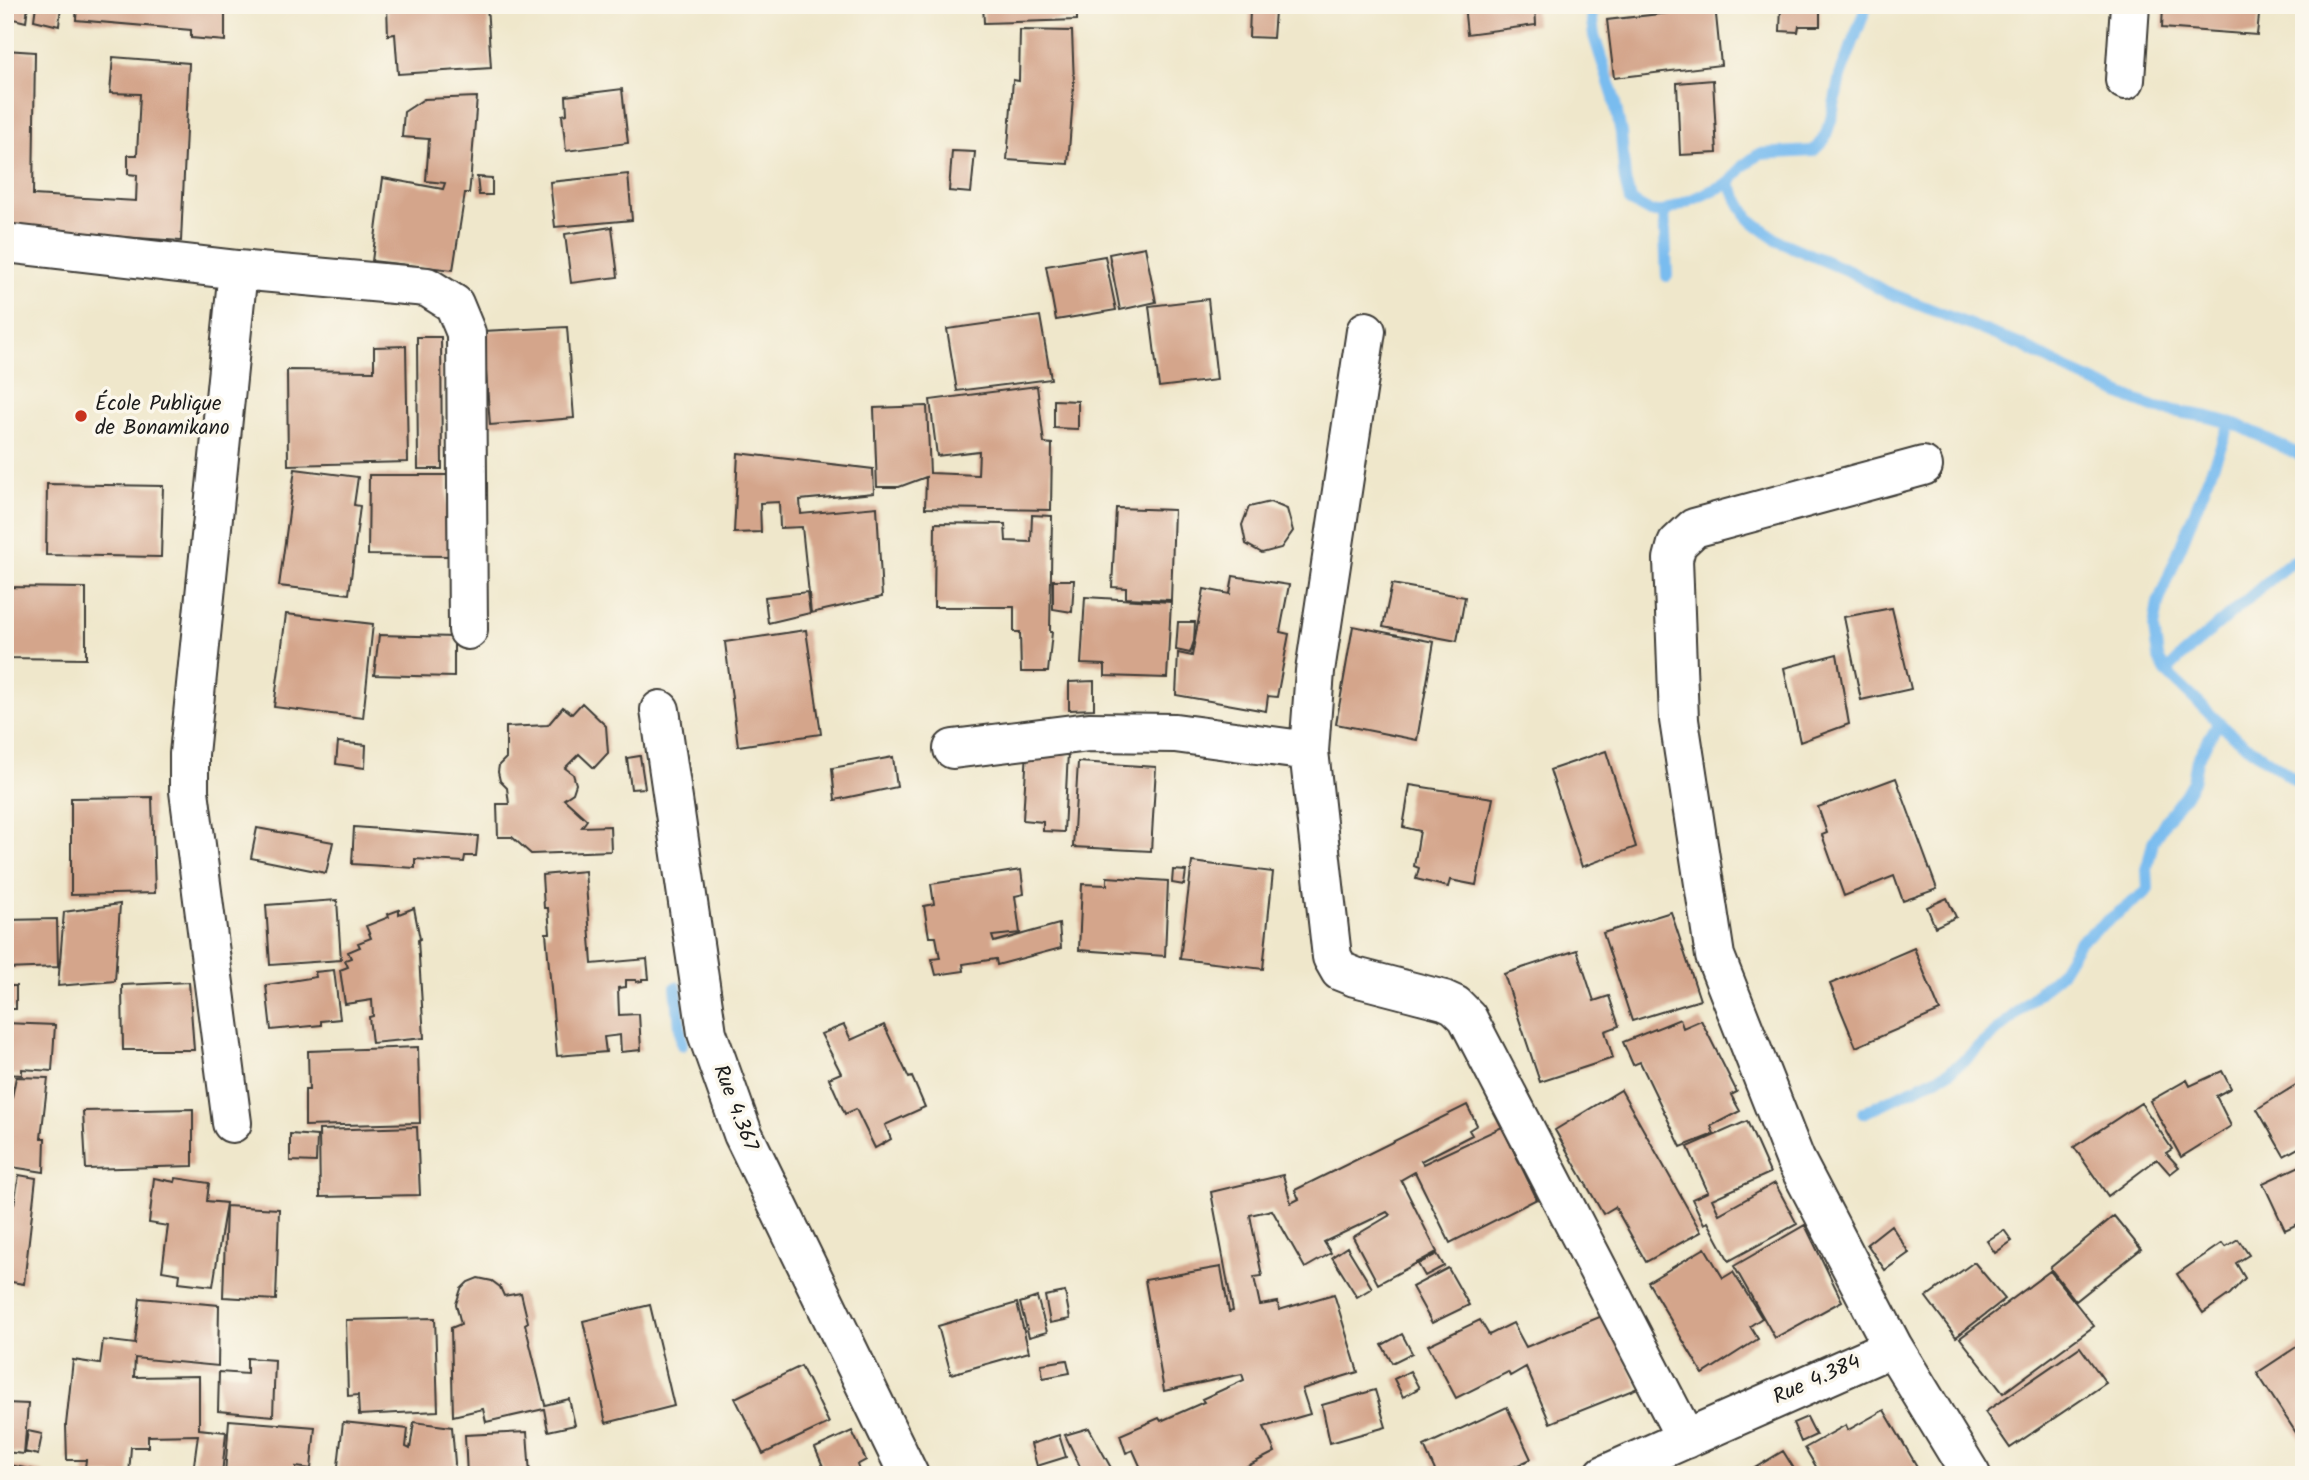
<svg xmlns="http://www.w3.org/2000/svg" width="2309" height="1480" font-family="Kalam,sans-serif">
<style>
.lines{fill:none;stroke-linecap:round;stroke-linejoin:round}
.stream{stroke:#79bcef;stroke-width:12}
.building{fill:#d4a58b}
.minor-casing{stroke:#3c3a36;stroke-width:42}
.minor{stroke:#fff;stroke-width:38}
.poi-dot{fill:#c8321e;stroke:#fbf7ec;stroke-width:2.5}
.labels{text-anchor:middle;dominant-baseline:central;stroke-width:7;stroke-linejoin:round;paint-order:stroke}
.poi-label{font-size:21px;fill:#1c1c1c;stroke:#fbf7ec;text-anchor:start}
.street-label{font-size:21px;fill:#1c1c1c;stroke:#fbf7ec}
</style>
<rect width="100%" height="100%" fill="#fbf7ec"/>
<filter id="ink" filterUnits="userSpaceOnUse"><feTurbulence type="fractalNoise" baseFrequency=".0143" numOctaves="2"/><feDisplacementMap in="SourceGraphic" scale="14" xChannelSelector="R" yChannelSelector="G"/><feConvolveMatrix kernelMatrix="1 2 1 2 8 2 1 2 1" color-interpolation-filters="sRGB"/></filter>
<filter id="wash" filterUnits="userSpaceOnUse"><feTurbulence type="fractalNoise" baseFrequency=".00686" numOctaves="4" result="noise"/><feDisplacementMap in="SourceGraphic" scale="28" xChannelSelector="R" yChannelSelector="G"/><feGaussianBlur stdDeviation="1.57" result="paint"/><feColorMatrix in="noise" values="0 0 0 0 0 0 0 0 0 0 0 0 0 0 0 0 0 1.4 0 .05"/><feComposite in="paint" operator="in"/></filter>
<g filter="url(#wash)">
<rect width="100%" height="100%" fill="#efe7cb"/>
<g class="lines">
<!-- stream -->
<path class="stream" d="M1590,5L1594,36L1614,98L1621,133L1625,180L1630,201L1650,212H1664L1729,183L1743,166L1759,154L1813,151L1824,140L1831,120L1840,76L1867,5
M1729,183L1748,218L1778,241L1851,272L1882,290L2023,346L2074,373L2132,399L2156,408L2209,417L2238,425L2304,457
M1664,212L1667,276
M2227,431L2158,603L2154,629L2158,657L2166,672L2232,735L2304,786
M2166,672L2183,655L2286,566L2294,561H2304
M676,987L682,1045
M1863,1113L1949,1072L1966,1059L2060,973L2079,942L2145,893L2148,889L2147,868L2153,842L2166,820L2185,795L2193,781L2197,760L2218,723"/>
</g>
<g id="blocks">
<!-- building -->
<path class="building" d="M5,5H28L26,22L5,17Z
M36,5H61L59,26L34,20Z
M77,5H225V41L191,38V30L76,20Z
M387,5H487L491,68L398,74L395,34L388,35Z
M983,5H1077V20L984,23Z
M1464,5H1535L1536,25L1467,34Z
M1715,5L1721,65L1614,78L1607,20L1685,11V7Z
M1781,5H1820V26H1799L1798,32L1780,31Z
M2163,5H2260L2257,35L2162,28Z
M1250,9L1275,11L1273,38L1249,37Z
M1020,30L1072,31L1074,84L1068,164L1007,160L1013,80L1019,81Z
M5,50L35,52L33,195L136,201L137,175L128,174V155H137L140,94L110,93L113,57L189,63L181,241L5,229Z
M1713,80L1717,153L1680,155L1677,83Z
M622,89L628,143L566,151L562,115L567,114L566,96Z
M477,97L470,185L469,193H465L453,270L372,261L383,178L443,189L445,183L426,181L429,139L402,137L404,112L424,99Z
M952,151L975,152L971,193L949,191Z
M628,174L632,220L555,227L550,182Z
M477,177L492,178V195H479Z
M612,227L618,277L571,283L565,234Z
M1145,247L1156,302L1120,310L1109,254Z
M1105,256L1116,310L1056,320L1046,266Z
M1208,299L1217,380L1159,387L1149,306Z
M1040,316L1051,379L957,391L947,329Z
M567,327L574,418L490,425L483,331Z
M417,337H441L442,469H418Z
M406,346L408,462L288,465L287,370L374,371V347Z
M1037,386L1044,443L1052,444L1051,510L925,508L926,477L899,487H877L874,408L927,406L930,473L978,475L979,451L937,456L930,400Z
M1054,400L1078,401V429L1054,428Z
M738,453L873,469L874,493L800,500L801,514L877,507L882,597L811,613L802,527L780,528L779,502L760,503L761,532L734,533Z
M295,469L358,477L354,505L360,506L349,594L279,586Z
M369,475H447L448,556L368,555Z
M47,484L163,486L161,557L46,555Z
M1270,502L1287,509L1293,531L1281,548L1262,553L1246,544L1242,525L1249,507Z
M1116,508L1174,510L1171,600L1126,598V588L1112,587Z
M1032,515L1052,516L1050,632H1052L1048,672H1021L1020,632H1014V607H934L935,523L1005,524L1006,541L1031,542Z
M1233,576L1289,585L1280,632L1289,634L1277,697L1268,696L1266,711L1176,695L1178,653L1192,656L1204,589L1230,594Z
M1053,580H1074L1072,612L1053,609Z
M1392,584L1465,597L1457,641L1383,627Z
M5,587L86,588V659L5,658Z
M807,592L810,613L768,623L765,597Z
M1085,597L1171,602L1167,678L1105,676V665L1081,664Z
M1892,608L1911,689L1861,700L1844,617Z
M286,614L373,624L363,718L274,707Z
M1178,622H1195L1194,641L1190,653L1176,650Z
M1353,626L1434,642L1417,740L1336,724Z
M806,630L821,734L738,746L725,642Z
M379,635L454,637V677L374,675Z
M1837,654L1849,724L1800,742L1784,668Z
M1094,681V709L1069,710V682Z
M582,703L606,726L608,753L594,768L579,754L565,768L573,774L576,784L573,793L564,799L587,820L582,827L610,826L611,851L531,854L512,837H498L497,804H509L507,788L500,781L498,772L499,765L506,758V727L548,725L563,707L572,714Z
M338,742L366,745L365,768L336,764Z
M1027,750L1068,752L1064,832L1043,831V822L1023,820Z
M1606,751L1636,847L1582,867L1550,770Z
M640,756L645,788L631,789L627,758Z
M893,757L897,787L835,800L832,768Z
M1078,762L1156,767L1151,851L1073,847Z
M1896,778L1937,889L1903,901L1894,876L1844,896L1822,835L1827,833L1818,807Z
M1410,785L1493,798L1476,885L1450,880L1448,887L1416,879L1419,868L1414,866L1420,831L1403,827Z
M152,797L155,893L71,895V798Z
M354,827L478,836L476,856H465L464,862L415,859V868L352,864Z
M257,828L333,842L326,873L251,858Z
M1192,862L1273,872L1263,969L1180,959Z
M1021,870L1024,894L1015,896L1020,933L992,936L994,942L1059,924L1061,948L997,965L996,959L963,964L964,971L936,975L932,959L940,958L936,937H929L924,906L934,904L931,884Z
M1173,870L1186,871L1184,885L1172,883Z
M585,871L592,964L647,959L649,979H642V981L636,982V980H626V987L618,988L619,1015L639,1014L641,1050L621,1052L620,1035L604,1037L606,1052L557,1056L546,933H550L548,908H544L542,875Z
M1107,877L1168,881L1165,956L1079,950L1082,884L1107,885Z
M1947,898L1956,917L1935,927L1927,907Z
M337,900L341,960L270,965L266,905Z
M120,904L115,981L58,986L64,912Z
M414,908L420,939L418,940L424,1038L372,1043L369,1017L373,1016L372,1000L345,1004L340,970L348,967L345,960L351,958L348,952L360,947L358,943L371,938L366,926L389,917L388,914L399,910V914Z
M1671,912L1700,1000L1632,1021L1603,933Z
M57,919L58,967L5,969V920Z
M1914,948L1940,1011L1856,1047L1830,984Z
M1577,950L1594,1001L1609,996L1619,1026L1605,1031L1613,1058L1540,1082L1504,974Z
M334,970L340,1019L321,1021V1025L271,1030L266,985L316,977L315,972Z
M189,982L194,1050H123L122,985Z
M5,986H16V1009H5Z
M1680,1019L1683,1028L1701,1020L1737,1092L1731,1095L1740,1111L1711,1126L1714,1134L1681,1147L1640,1062L1633,1065L1623,1042Z
M5,1023L55,1025L52,1071L22,1069V1075L5,1074Z
M844,1025L851,1040L884,1025L909,1078L912,1077L925,1107L885,1125L891,1139L875,1148L856,1109L845,1114L829,1078L841,1073L821,1034Z
M418,1047L420,1123L305,1126V1090H309L308,1051Z
M2222,1071L2231,1088L2216,1096L2231,1126L2181,1157L2150,1101L2187,1080L2190,1086Z
M16,1077L48,1078L41,1138H45L44,1172L5,1166V1101L11,1102Z
M2304,1080V1145L2284,1156L2257,1109Z
M1621,1090L1701,1232L1646,1262L1615,1207L1603,1214L1555,1130Z
M2141,1103L2172,1149L2166,1153L2179,1167L2170,1174L2157,1159L2108,1196L2074,1147Z
M1467,1105L1477,1125L1469,1130L1472,1135L1421,1161L1423,1164L1502,1127L1537,1199L1450,1243L1415,1172L1401,1180L1437,1252L1378,1284L1353,1237L1390,1215L1387,1212L1324,1242L1331,1253L1305,1268L1272,1210L1250,1215L1262,1276L1254,1277L1260,1305L1278,1302L1279,1310L1334,1294L1358,1372L1302,1389L1310,1414L1264,1427L1275,1452L1234,1473L1227,1475H1144L1133,1450L1126,1453L1120,1435L1159,1418L1161,1421L1204,1402L1202,1399L1244,1380L1242,1374L1164,1391L1145,1280L1221,1267L1229,1312L1233,1311L1211,1192L1283,1175L1291,1203L1299,1199L1295,1190Z
M193,1109V1166L86,1169L83,1111Z
M1747,1121L1770,1173L1712,1199L1719,1214L1775,1183L1797,1224L1729,1261L1708,1222L1704,1224L1692,1199L1708,1192L1688,1147Z
M417,1127L420,1195L320,1197L319,1130Z
M290,1134L317,1136L316,1162L290,1161Z
M2304,1164V1221L2285,1230L2263,1183Z
M19,1175L36,1178L24,1284L5,1281V1182L12,1183L9,1203L14,1204Z
M154,1178L175,1182L176,1178L209,1183L207,1201L226,1203L213,1286L179,1282L180,1274L162,1271L168,1226L149,1223Z
M226,1206L279,1209L276,1300L223,1297Z
M2114,1216L2141,1249L2076,1301L2050,1268Z
M1805,1225L1842,1301L1775,1338L1734,1266Z
M1891,1225L1909,1253L1885,1270L1867,1244Z
M2004,1230L2012,1241L1995,1253L1987,1241Z
M2238,1239L2249,1255L2236,1263L2245,1278L2230,1294L2203,1313L2177,1274L2222,1243L2225,1247Z
M1347,1247L1372,1288L1357,1297L1332,1257Z
M1705,1248L1723,1278L1733,1272L1762,1318L1750,1326L1758,1339L1703,1374L1648,1282Z
M1437,1254L1444,1266L1425,1276L1418,1264Z
M1974,1262L2005,1299L1956,1337L1926,1297Z
M1448,1268L1469,1305L1432,1323L1412,1287Z
M2050,1271L2094,1326L2003,1393L1960,1338Z
M478,1278L492,1281L500,1287L504,1296L521,1293L528,1322L525,1324L545,1405L569,1399L575,1425L548,1431L544,1409L486,1422L483,1409L453,1416L451,1328L461,1324L456,1304L461,1289L468,1282Z
M1065,1292L1070,1319L1050,1323L1045,1296Z
M1037,1297L1047,1332L1029,1337L1020,1303Z
M140,1298L219,1305L218,1366L135,1358L134,1377L199,1376V1429L226,1432L222,1475L193,1472L198,1435L148,1436V1447H131L129,1475H84L86,1460H67L66,1425L73,1360L100,1364L103,1340L135,1344Z
M1017,1303L1029,1352L951,1374L938,1326Z
M650,1305L674,1406L606,1423L583,1321Z
M1607,1314L1638,1388L1550,1423L1526,1367L1510,1376L1508,1372L1456,1398L1428,1345L1480,1320L1489,1335L1513,1323L1526,1347Z
M435,1318L438,1411L359,1415L358,1395L348,1396L346,1320Z
M1402,1334L1412,1353L1392,1363L1382,1345Z
M2304,1342V1445L2257,1373Z
M2080,1347L2106,1383L2010,1448L1985,1412Z
M247,1358L275,1360L273,1416L218,1411L219,1372L247,1374Z
M1067,1360L1070,1373L1043,1378L1041,1364Z
M801,1366L829,1423L763,1454L735,1398Z
M1410,1371L1419,1388L1403,1397L1394,1379Z
M1375,1390L1386,1427L1330,1443L1322,1405Z
M5,1403L28,1404L24,1454L5,1452Z
M1507,1407L1531,1459L1496,1475H1437L1424,1446Z
M1884,1410L1922,1475H1821L1805,1448L1846,1425L1848,1430Z
M1807,1417L1816,1435L1801,1442L1793,1423Z
M229,1420L315,1427L311,1469L296,1467V1475L225,1474Z
M343,1422L408,1429L406,1447L410,1449L414,1422L452,1427L455,1463L454,1475H337Z
M1089,1428L1115,1475H1084L1065,1435Z
M28,1431L42,1434L38,1455L25,1452Z
M852,1431L866,1460L857,1465L861,1475H835L832,1469L825,1471L815,1448Z
M527,1432L530,1475H467L465,1435Z
M1059,1435L1066,1457L1037,1466L1031,1444Z
M1783,1451L1798,1475H1743Z
M5,1464L44,1472L43,1475H5Z"/>
</g>
</g>
<g filter="url(#ink)">
<use href="#blocks" fill-opacity="0" stroke="#3c3a36" stroke-width="2"/>
<g class="lines">
<!-- minor casing -->
<g class="minor-casing">
<path id="minor" d="M2125,80L2130,5
M5,243L238,270L189,754V791L232,1123
M238,270L427,287L454,304L466,333L468,630
M1366,331L1315,671L1309,751L1332,957L1340,971L1355,977L1444,1000L1455,1005L1467,1017L1686,1439
M660,710L707,1033L743,1134L909,1475
M953,749L1089,732L1175,733L1309,751
M1893,1347L1795,1159L1715,956L1679,720L1673,559L1677,544L1694,528L1923,466
M1604,1475L1893,1347L1971,1475"/>
</g>
<!-- minor -->
<use href="#minor" class="minor"/>
</g>
</g>
<!-- markers -->
<circle class="poi-dot" cx="81" cy="416" r="7"/>
<g class="labels">
<!-- poi labels -->
<g class="poi-label">
<text x="95" y="404">École Publique<tspan x="95" dy="24">de Bonamikano</tspan></text>
</g>
<!-- street labels -->
<g class="street-label">
<text transform="translate(735 1108) rotate(69)">Rue 4.367</text>
<text transform="translate(1817 1380) rotate(-24)">Rue 4.384</text>
</g>
</g>
<!-- margin -->
<rect width="2309" height="1480" fill="none" stroke="#fbf7ec" stroke-width="28"/>
</svg>
